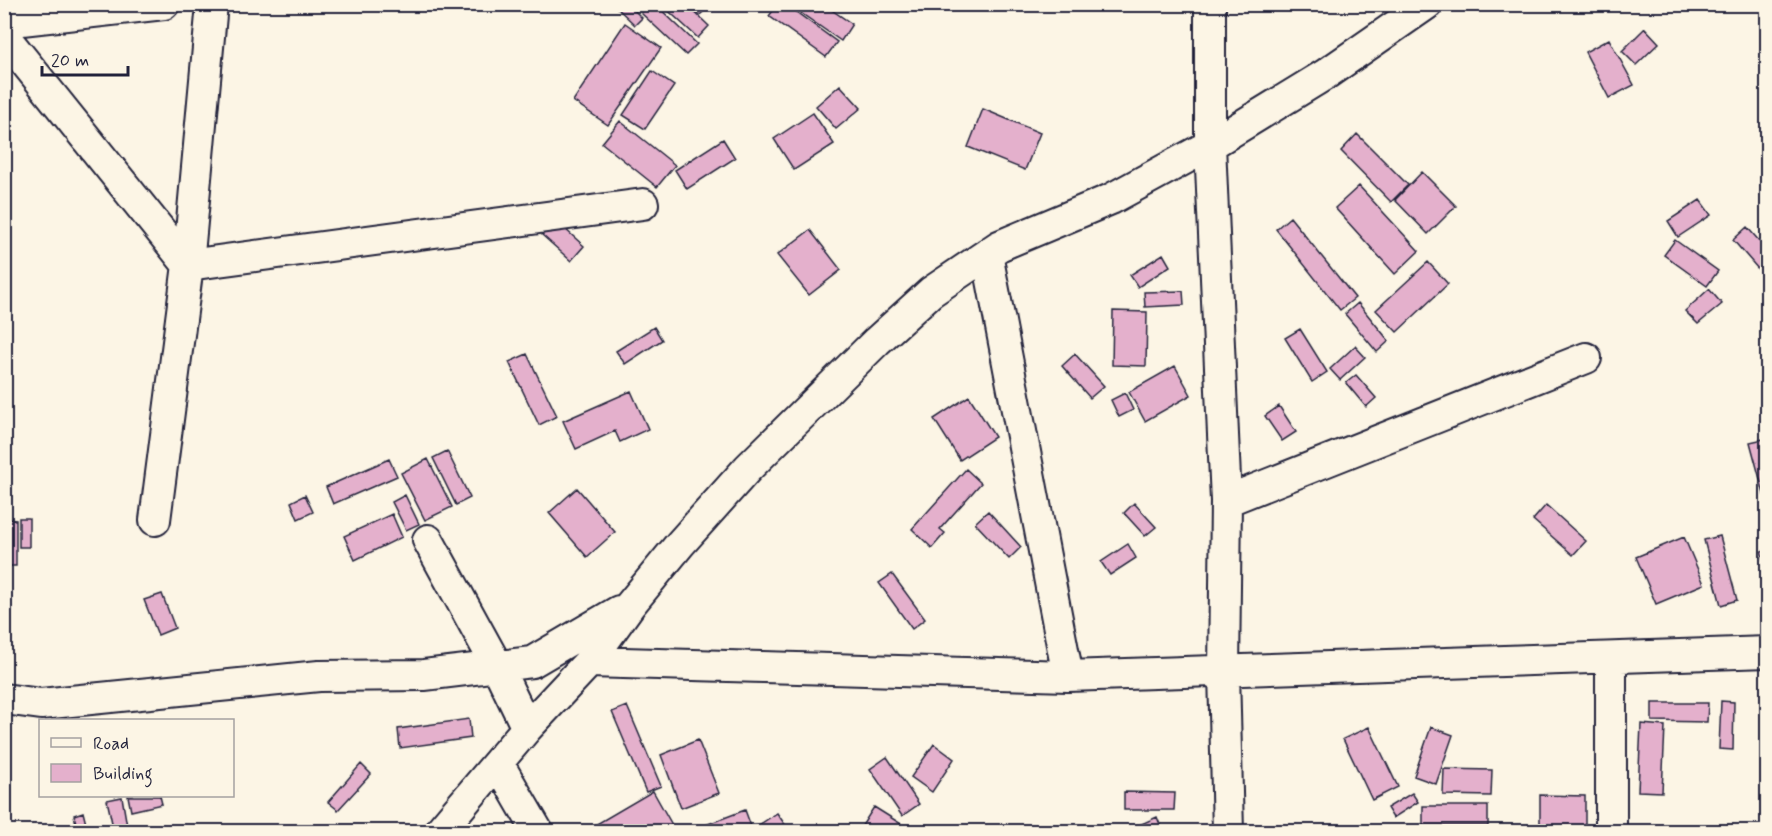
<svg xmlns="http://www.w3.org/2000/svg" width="1772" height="836" font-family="Mynerve,sans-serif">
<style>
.building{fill:#e4b0cc;stroke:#22223b;stroke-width:1.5}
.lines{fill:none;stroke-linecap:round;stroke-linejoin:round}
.minor-casing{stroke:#22223b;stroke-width:34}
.minor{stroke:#fcf5e5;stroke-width:30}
</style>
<rect width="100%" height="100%" fill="#fcf5e5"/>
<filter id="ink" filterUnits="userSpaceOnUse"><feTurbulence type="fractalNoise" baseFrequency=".0167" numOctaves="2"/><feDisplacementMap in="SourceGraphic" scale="12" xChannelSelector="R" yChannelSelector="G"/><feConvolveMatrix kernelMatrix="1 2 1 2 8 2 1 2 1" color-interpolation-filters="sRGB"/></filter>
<g filter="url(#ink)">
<!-- building -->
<path class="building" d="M628,4L642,18L635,25L614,5Z
M649,4H655L697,44L686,55L641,13Z
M661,4H686L709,26L698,38Z
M689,4H701L706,9L700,15Z
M778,4H785L837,42L826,57L769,16Z
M788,4H823L852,24L841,41Z
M625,23L661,48L608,125L573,101Z
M1645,28L1659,43L1636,65L1622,51Z
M1609,39L1634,85L1609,98L1585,52Z
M652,71L674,86L645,129L623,115Z
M840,85L861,108L836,129L816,106Z
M983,109L1040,133L1025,170L968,147Z
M813,113L834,144L794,170L774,139Z
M620,121L675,165L657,187L602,143Z
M1357,134L1408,185L1391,202L1341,151Z
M723,139L735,158L687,189L675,170Z
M1422,172L1456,206L1428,234L1395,200Z
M1359,186L1419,251L1395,274L1335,208Z
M1700,200L1711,215L1678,237L1668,221Z
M1290,217L1355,298L1340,310L1276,229Z
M555,220L584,246L571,261L542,235Z
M1747,227L1768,251V275L1765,277L1733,240Z
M810,230L841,270L809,295L777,255Z
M1675,240L1718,271L1707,286L1664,255Z
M1163,254L1170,266L1138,287L1130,275Z
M1428,262L1448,284L1397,332L1376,310Z
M1709,289L1722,304L1698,324L1685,311Z
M1183,291L1184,305L1145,307L1144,292Z
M1358,303L1389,341L1377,352L1345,314Z
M1113,311L1147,312L1146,366L1112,365Z
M654,327L662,340L625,364L616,351Z
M1300,329L1327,372L1312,382L1285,338Z
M1355,346L1365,357L1340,380L1330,369Z
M527,354L557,416L539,425L509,362Z
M1075,354L1104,386L1090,398L1062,366Z
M1175,366L1191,395L1145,421L1129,392Z
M1356,375L1376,398L1366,407L1346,383Z
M631,391L648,429L620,442L615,431L576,449L563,421Z
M1125,393L1133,410L1119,417L1111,400Z
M969,396L995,437L960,460L934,419Z
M1279,406L1296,432L1282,441L1265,416Z
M1768,438V509L1750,442Z
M447,451L470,498L456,505L433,458Z
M389,459L397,476L333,504L326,487Z
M428,459L452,507L425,520L401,473Z
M966,469L981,483L940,529L945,533L932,548L912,529Z
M577,488L615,532L587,557L549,513Z
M305,495L313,512L298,519L291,502Z
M405,495L419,524L406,530L392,502Z
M1134,503L1156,527L1145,536L1124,513Z
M1546,505L1586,541L1573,555L1533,520Z
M988,511L1021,547L1009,559L975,523Z
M392,514L402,537L355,560L344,536Z
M19,518H29V547H19Z
M4,519L16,520V566H4Z
M1720,536L1737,600L1721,605L1704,540Z
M1684,537L1704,584L1656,604L1636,557Z
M1128,544L1136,558L1110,575L1101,562Z
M1768,550V575L1761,551Z
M892,574L925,619L912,629L879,583Z
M162,594L175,628L158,635L144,600Z
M1721,701L1734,702L1733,750L1719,749Z
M1652,703H1708L1707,722L1652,721Z
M627,706L661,786L646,792L612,712Z
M469,719L471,738L400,748L398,729Z
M1641,724L1665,726L1662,792L1638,791Z
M1369,727L1398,787L1372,800L1343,739Z
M1431,727L1453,735L1436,784L1414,776Z
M698,740L719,793L681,808L661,755Z
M934,744L954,759L932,792L911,777Z
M887,757L919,804L902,816L870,769Z
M361,764L371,774L338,810L328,802Z
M1444,769L1492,770L1491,796L1443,795Z
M653,791L676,832H583Z
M1124,792L1175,793L1174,810H1124Z
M1412,793L1418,802L1393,818L1387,808Z
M1540,795L1585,796V832H1540Z
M128,796H160L162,804L131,811Z
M122,797L128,832H114L107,800Z
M1423,806H1488V826H1423Z
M874,807L906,827L903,832H858Z
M745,810L752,829L745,832H696L695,829Z
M83,812L88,832H78L74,815Z
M777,813L790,832H759L756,827Z
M1157,817L1163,832H1129L1128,830Z"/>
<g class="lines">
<!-- minor casing -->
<g class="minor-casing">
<path id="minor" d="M1210,4V145L1226,501L1224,672L1228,832
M4,22L164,4
M4,36L188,265L643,204
M987,254L1068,676
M1226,501L1586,358
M155,520L188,265L212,4
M428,540L497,666L527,728
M589,662L1068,676L1768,652
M4,699L41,704L319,676L424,675L532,662L619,611
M498,763L538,832
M439,832L527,728L589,662L630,605L680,544L748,468L877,341L931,292L999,246L1111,199L1210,145L1326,74L1427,4
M1611,832V658"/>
</g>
<!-- minor -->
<use href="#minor" class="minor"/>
</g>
</g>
<!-- margin -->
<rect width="1772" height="836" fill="none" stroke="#fcf5e5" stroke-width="24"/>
<rect x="12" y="12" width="1748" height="812" fill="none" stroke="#22223b" stroke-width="2" filter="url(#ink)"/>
<!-- legend -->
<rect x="39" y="719" width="195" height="78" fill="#fcf5e5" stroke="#a5a1a1" stroke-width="1.5"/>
<rect x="51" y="738" width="30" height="9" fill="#fcf5e5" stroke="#a5a1a1" stroke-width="1.5"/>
<text x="93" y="749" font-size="18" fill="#22223b">Road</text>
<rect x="51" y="764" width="30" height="18" fill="#e4b0cc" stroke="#a5a1a1" stroke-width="1.5"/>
<text x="93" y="779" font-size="18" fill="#22223b">Building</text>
<!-- scale -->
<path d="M42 66v9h86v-9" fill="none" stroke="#22223b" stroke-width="3"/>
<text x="51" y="66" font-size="18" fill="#22223b" stroke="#fcf5e5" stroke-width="4.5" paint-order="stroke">20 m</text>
</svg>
